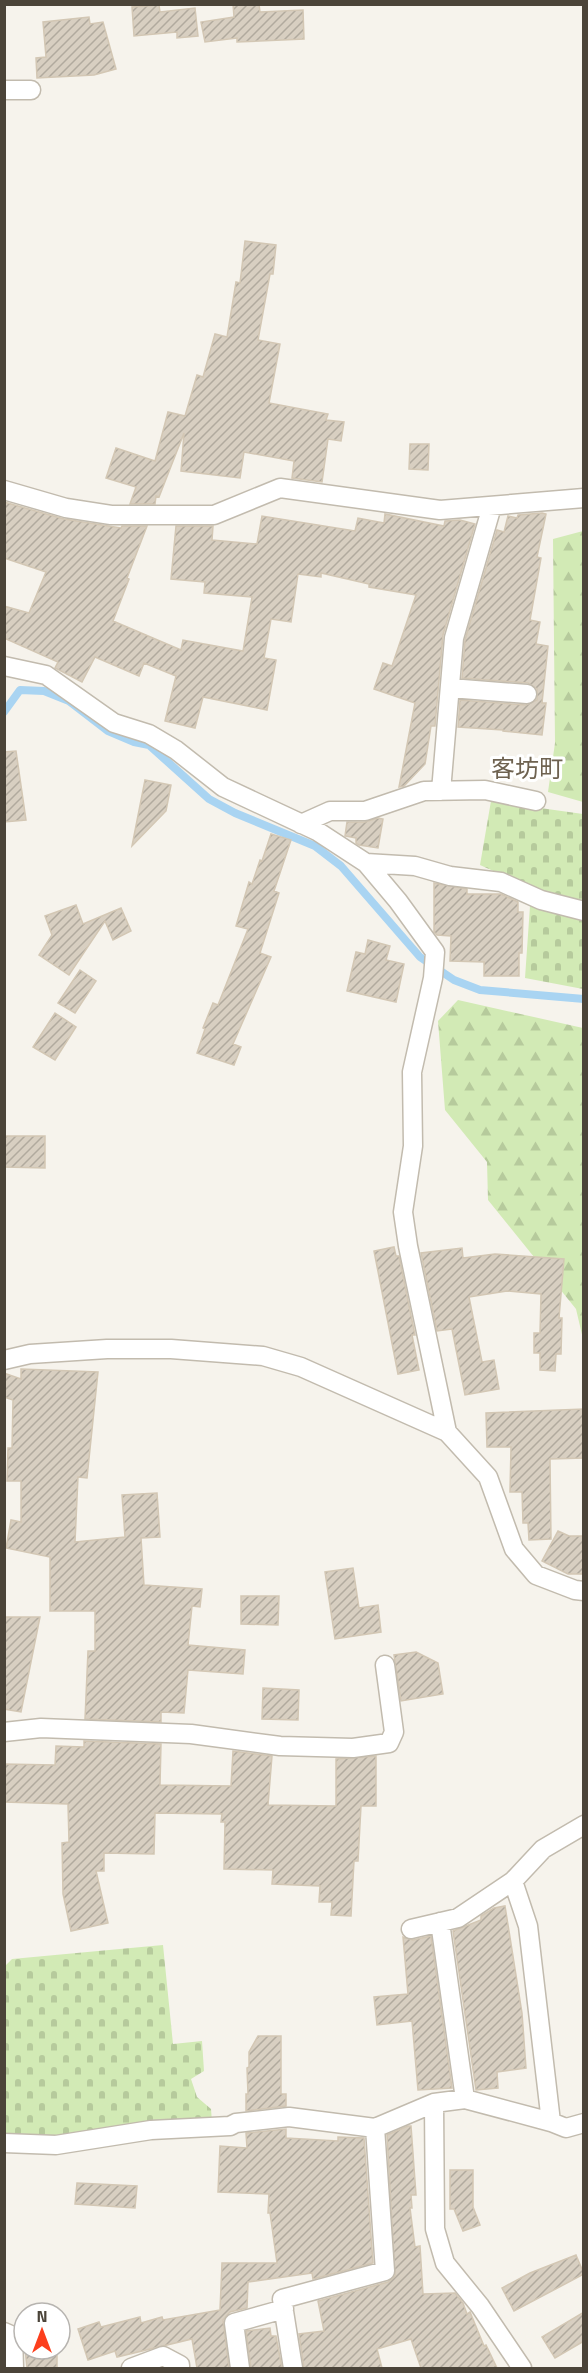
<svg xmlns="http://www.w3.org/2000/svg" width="588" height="2373" font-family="'Titillium Web','Noto Sans JP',sans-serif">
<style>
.forest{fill:url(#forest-firs)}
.cemetery{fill:url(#cemetery-stones)}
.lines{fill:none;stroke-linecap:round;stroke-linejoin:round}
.stream{stroke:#a9d4f2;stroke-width:8}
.building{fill:url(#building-hatch);stroke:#d3c7b4;stroke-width:1.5}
.street-casing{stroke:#c2bbae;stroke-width:21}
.street{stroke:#fff;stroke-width:18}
.labels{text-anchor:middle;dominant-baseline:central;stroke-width:6;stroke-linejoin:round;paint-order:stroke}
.neighbourhood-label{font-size:24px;fill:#6e6250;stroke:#fff}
</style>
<defs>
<pattern id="forest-firs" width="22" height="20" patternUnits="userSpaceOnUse" patternTransform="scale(1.5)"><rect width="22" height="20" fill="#d2eab5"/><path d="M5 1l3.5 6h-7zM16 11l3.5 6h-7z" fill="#b6ca9c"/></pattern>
<pattern id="cemetery-stones" width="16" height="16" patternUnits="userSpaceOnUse" patternTransform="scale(1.5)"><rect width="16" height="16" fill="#d2eab5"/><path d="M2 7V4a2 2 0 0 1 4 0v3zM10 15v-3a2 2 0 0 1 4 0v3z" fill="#b6ca9c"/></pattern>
<pattern id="building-hatch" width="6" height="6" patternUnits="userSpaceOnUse" patternTransform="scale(1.5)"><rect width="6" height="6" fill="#d8cfc1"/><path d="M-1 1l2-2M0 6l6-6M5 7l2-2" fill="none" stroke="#b1aa9e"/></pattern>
</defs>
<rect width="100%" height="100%" fill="#f6f3ec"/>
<!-- forest -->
<path class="forest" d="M583,531H584L583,802L548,792L555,743L553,539Z
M458,1000L583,1028V1339L576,1309L488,1200L487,1162L445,1110L438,1021Z"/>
<!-- cemetery -->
<path class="cemetery" d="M491,801L583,814V989L525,978L530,906L527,886L480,865Z
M163,1945L173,2044L202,2041L204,2071L191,2079L197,2097L211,2109L212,2122L90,2130L54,2138L5,2137V1966L12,1959Z"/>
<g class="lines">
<!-- stream -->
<path class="stream" d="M4,712L20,690L44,691L69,701L108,731L134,742L149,745L209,799L235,813L315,846L341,866L420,957L454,980L480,990L584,999"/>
</g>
<!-- building -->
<path class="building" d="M233,4H259L260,12L303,10L304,39L237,42V38L205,42L201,22L234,17Z
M159,5L160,12L195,8L198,36L177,38V32L134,36L132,7Z
M89,17L90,24L103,22L116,69L94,75L37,78L36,58L46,57L43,22Z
M245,241L276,245L273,274H270L258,340L280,344L269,403L328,414L326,420L344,422L341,441L328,439L322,482L292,478L294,461L244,452L240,478L181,471L184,433L159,497L156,496L155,504H130L136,487L106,478L116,448L155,461L168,412L185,416L197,375L203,377L215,334L227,337L236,282L240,283Z
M410,444H429L428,470L409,469Z
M4,502L64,519L121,528L122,526H147L127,578L129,579L113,621L181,650L183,640L243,651L252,597L204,593L205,582L171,579L176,526H213L212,540L257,544L262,516L355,531L358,518L384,523L385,514L444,526L445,521L460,520L475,524L443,635L435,726H431L425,764L404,786L399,787L415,703L374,689L383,663L392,666L416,595L369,587V584L321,573V577L298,574L291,622L271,619L264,658L276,660L267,710L203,697L195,728L165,721L176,676L144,663L139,676L95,657L82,682L55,668L58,662L4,638V606L29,613L46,572L4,558Z
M542,513L546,514L537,557L541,558L530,620L540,622L536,644L548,646L542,703H546L542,735L503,731V730L458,727L460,700L526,705L537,700V689L528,683L462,678L465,640L497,530L504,532L508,516L517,518L518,515Z
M16,751L26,820L4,822V752Z
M145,780L171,785L166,811L132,846Z
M378,818L383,819L378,848L359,845L356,843V838L345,836L347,822H365Z
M271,834L291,840L274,891L279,893L260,953L271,957L233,1044L241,1047L234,1065L197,1053L205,1029L203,1028L213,1003L218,1005L248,929L236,926L249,882L252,884L260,860L262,861Z
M434,883L467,889V894H501L518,902V912H523L522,953H519V976H484V962L450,961L451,936L437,935L434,932Z
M76,905L83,924L121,908L131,931L113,940L105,921L69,975L39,955L52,935L45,916Z
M368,940L390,946L386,960L404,964L396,1002L347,991L356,952L365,954Z
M80,970L96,981L75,1013L58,1003Z
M55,1013L76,1027L55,1060L33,1047Z
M4,1136H45V1168L4,1167Z
M394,1247L396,1256H399L415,1335H412L419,1370L398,1374L374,1251Z
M462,1248L463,1258L495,1254L564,1259L559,1318H562L561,1354H556L555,1371L540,1370V1353H534V1333H540L541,1294L507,1291L469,1297L482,1362L494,1360L499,1389L465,1395L452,1329L437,1331L421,1253Z
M21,1369L98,1372L87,1478L78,1477L75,1542L125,1537L122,1495L157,1493L160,1537L141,1538L144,1585L202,1589L200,1607L192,1606L188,1645L245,1650L243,1674L188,1670L184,1713L161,1712V1722L85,1719L88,1651H95V1611H50V1557L6,1548L11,1520L21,1522V1481H7L8,1448H12L13,1400L4,1397V1373L21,1379Z
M584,1409V1458L550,1459L551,1539L529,1540L528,1523H523L522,1492H510L511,1447H487L486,1413Z
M558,1531L569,1536H584V1574H568L542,1561Z
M353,1568L359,1608L378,1605L381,1632L335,1639L325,1572Z
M241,1596H279L278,1625L241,1624Z
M4,1617H40L21,1712L4,1709Z
M416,1652L438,1663L443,1694L401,1701L394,1655Z
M263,1688L299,1690L298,1720L262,1719Z
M84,1741L161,1744L160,1785L231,1786L233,1751L272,1756L268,1805L336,1806V1759L376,1756V1806H361L358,1861H354L351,1916L331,1915L332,1902H319L320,1886L272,1884L273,1870L224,1869L225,1822H221L222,1814L155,1813L154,1854L104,1853V1871H96L108,1923L71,1931L63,1894L62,1843L69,1842L68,1804L4,1802V1764L55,1765L56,1746L84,1747Z
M505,1906L522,2013L526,2068L497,2072L498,2088L476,2090L453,1931L481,1920V1916L494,1908Z
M431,1936L452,2088L418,2090L412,2021L377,2025L374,1997L408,1994L403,1937L413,1940Z
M258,2036H281V2094H286V2106L246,2111V2094H248L247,2068L249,2067V2052Z
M408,2126H411L416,2195H411L412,2208H410L415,2247L420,2246L423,2294L455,2293L463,2303L467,2314L470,2312L484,2346L486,2345L497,2368H421L411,2339L377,2349L382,2368H304L299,2334L324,2331L318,2301L388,2282L395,2276L387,2135Z
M286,2129V2138L338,2141V2137L364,2138L373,2263L313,2279L312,2273L248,2282L247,2308L230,2312L223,2320L229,2368H197L192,2339L117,2357L115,2351L88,2360L78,2329L99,2322L101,2327L140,2317L141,2323L162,2317L163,2320L220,2310L222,2263H277L270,2213H268L269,2194L218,2192L220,2146L247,2148L246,2133Z
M450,2170H473V2207L480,2225L463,2231L454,2209H450Z
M77,2183L137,2186L135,2208L75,2204Z
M576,2255L584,2274L514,2311L502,2288L530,2273Z
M584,2312V2341L555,2358L542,2337Z
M270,2328L271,2336H276L282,2368H251L246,2331Z
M25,2349H57V2368H27Z"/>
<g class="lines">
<!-- street casing -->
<g class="street-casing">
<path id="street" d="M4,90H31
M4,490L66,508L111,515H214L280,488L440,510L584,498
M4,666L46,675L114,723L149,734L176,750L223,787L317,831L366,863L415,866L450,876L501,882L541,900L584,911
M450,688L527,694
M441,791L454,638L492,506
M301,824L330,811H365L424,791L485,790L536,801
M366,863L398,901L435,952L433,978L412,1072L413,1146L403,1212L408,1246L447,1432
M4,1360L30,1354L107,1349H171L263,1356L301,1367L447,1432L488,1477L514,1549L536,1575L575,1590L584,1591
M4,1732L41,1728L191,1734L280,1746L353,1748L389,1743L394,1732L385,1665
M513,1881L528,1926L551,2122
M440,1922L465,2099
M411,1929L458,1918L513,1881L543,1849L584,1825
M434,2103L435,2229L445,2263L480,2306L522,2368
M4,2143L56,2145L151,2130L230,2126L236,2123L289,2117L375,2128L434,2103L465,2099L551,2122L566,2128L584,2123
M4,2332L13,2336L14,2368
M131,2368L163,2356L180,2365V2368
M240,2368L234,2323L284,2309
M293,2368L282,2299L385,2271L375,2128"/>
</g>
<!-- street -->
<use href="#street" class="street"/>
</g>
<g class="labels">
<!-- neighbourhood labels -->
<g class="neighbourhood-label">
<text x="527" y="768">客坊町</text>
</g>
</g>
<!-- border -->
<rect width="588" height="2373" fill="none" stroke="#4b4439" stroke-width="12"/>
<!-- north arrow -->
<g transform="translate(42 2331)"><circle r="28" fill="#ffffff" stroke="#b7b4b0" stroke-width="1.5"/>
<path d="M0-4.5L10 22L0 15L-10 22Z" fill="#fc3f1d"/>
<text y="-9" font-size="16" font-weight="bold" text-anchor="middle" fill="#4b4439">N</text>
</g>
</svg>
